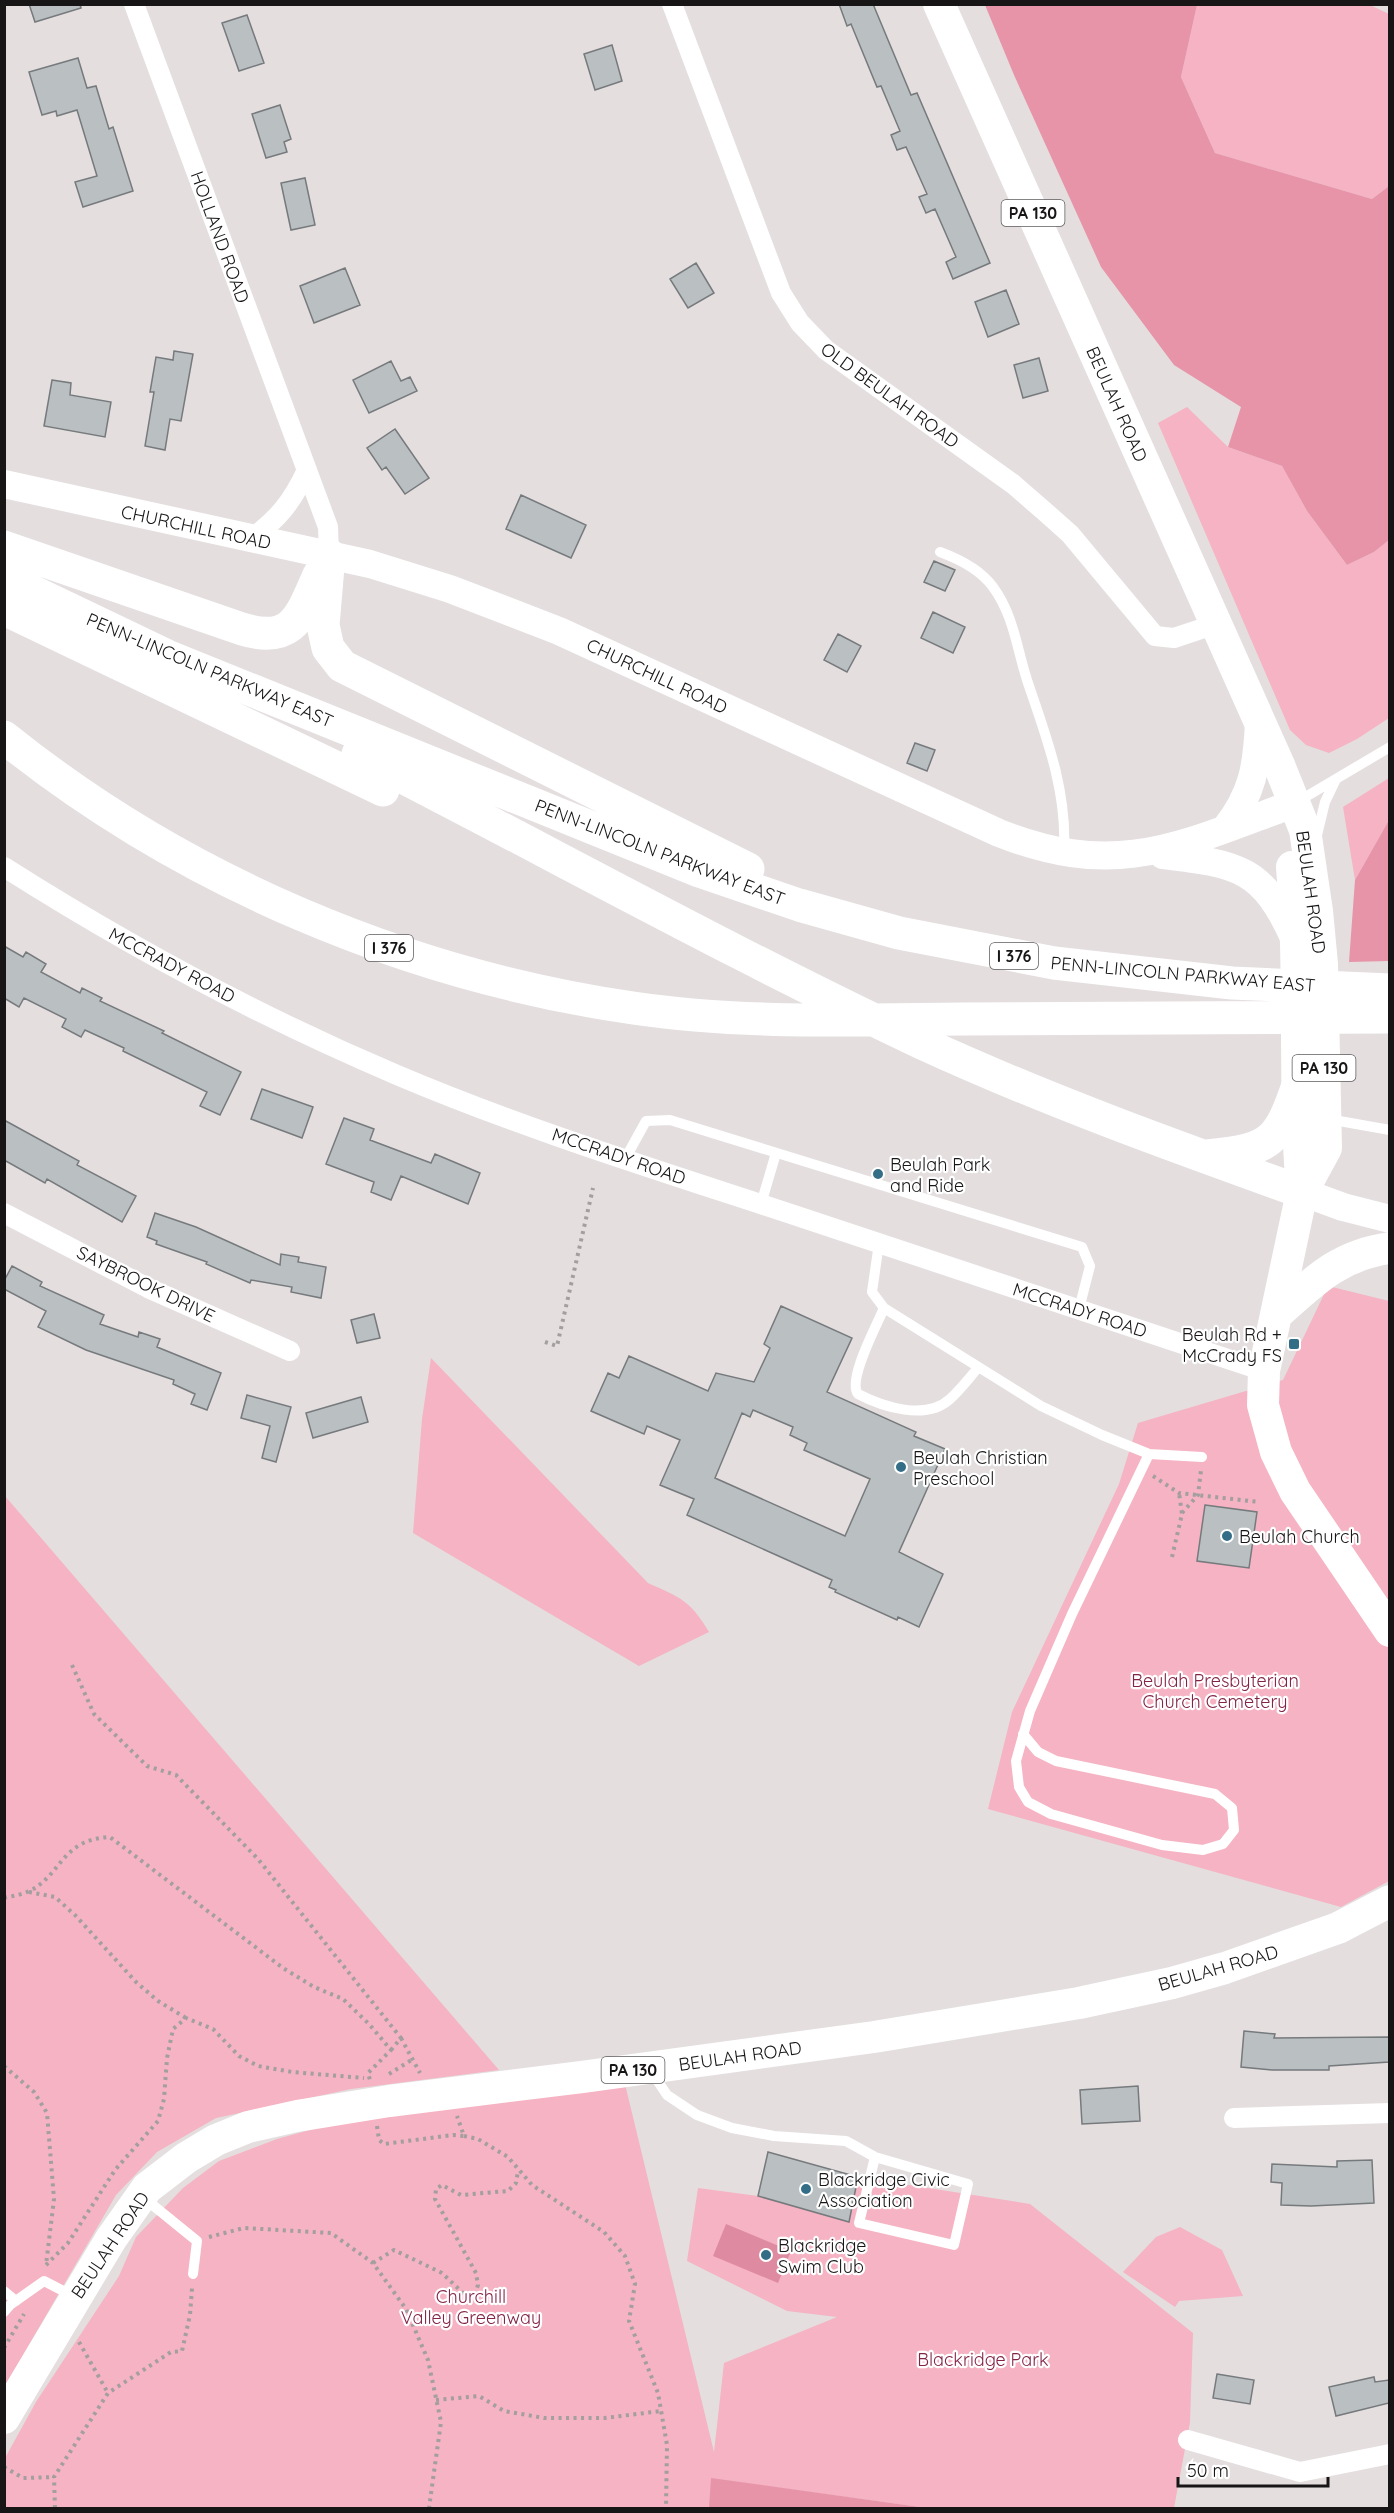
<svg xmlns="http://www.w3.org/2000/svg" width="1394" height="2513" font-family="Quicksand,sans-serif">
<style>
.green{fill:#f5b3c3}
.forest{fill:#e794a9}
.water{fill:#de8ba1}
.building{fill:#babfc1;stroke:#767a7d;stroke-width:1.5;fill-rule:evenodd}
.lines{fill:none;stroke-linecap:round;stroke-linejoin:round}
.path{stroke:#a39e9f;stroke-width:4;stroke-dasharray:3 4.5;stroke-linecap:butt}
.lane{stroke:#fff;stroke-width:10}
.street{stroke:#fff;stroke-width:20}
.secondary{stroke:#fff;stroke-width:28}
.primary{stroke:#fff;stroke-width:32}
.highway{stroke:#fff;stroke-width:33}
.poi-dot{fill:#336d86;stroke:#fff;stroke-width:2}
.labels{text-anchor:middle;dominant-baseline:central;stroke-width:4.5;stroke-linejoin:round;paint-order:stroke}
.shield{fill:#fff;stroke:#5d5b5c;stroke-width:1.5}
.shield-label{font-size:16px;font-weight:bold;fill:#171516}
.street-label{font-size:18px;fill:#171516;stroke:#fff}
.poi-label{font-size:18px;fill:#171516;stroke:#fff;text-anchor:start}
.park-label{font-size:18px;fill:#832346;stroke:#fff}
</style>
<rect width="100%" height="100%" fill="#e4dedf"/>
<!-- green -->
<path class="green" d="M1197,5H1370L1389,14V186L1372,199L1215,153L1181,77Z
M1187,407L1228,447L1282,466L1307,511L1347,565L1374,552L1389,539V718L1357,739L1329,753L1306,745L1290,730L1158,423Z
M1389,778V820L1355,880L1343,807Z
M1328,1286L1389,1301V1881L1341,1907L988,1809L1012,1712L1119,1484L1138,1423L1283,1380Z
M431,1358L648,1583C681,1598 690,1600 709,1632L639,1666L413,1533L422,1419Z
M5,1496L499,2070L351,2089L216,2118L157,2152L116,2195L5,2386Z
M625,2084L714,2452L724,2363L837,2317L787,2311L687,2261L698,2188L758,2196L849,2221L858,2177L1030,2204L1193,2333L1190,2422L1174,2508H927L721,2480L727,2508H5V2458L36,2402L119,2276L136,2237L183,2188L219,2161L277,2139L328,2125Z
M1180,2227L1222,2250L1243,2296L1179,2301L1175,2307L1123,2272L1156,2237Z"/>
<!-- forest -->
<path class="forest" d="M985,5H1197L1181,77L1215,153L1372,199L1389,186L1390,539L1374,552L1347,565L1307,511L1282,466L1228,447L1241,407L1174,365L1101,267L1014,75Z
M1389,820V961L1349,962L1355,880Z
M711,2478L927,2508H709Z"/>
<!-- water -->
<path class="water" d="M726,2224L791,2251L778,2283L713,2256Z"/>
<!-- building -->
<path class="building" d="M29,4H80L81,8L35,22Z
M839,4H873L911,95L917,93L990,263L953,279L946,262L956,257L935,209L926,213L919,197L927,194L906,147L897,150L891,135L900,131L881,86L877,87L851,24L847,26Z
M247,15L264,63L239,71L222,23Z
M612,45L622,81L595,90L584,54Z
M78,58L87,88L96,86L109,129L113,127L133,191L83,207L75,182L97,176L77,110L57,116L56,111L42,115L29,72Z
M280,105L291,139L284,142L287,152L266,158L252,114Z
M305,178L315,225L291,230L281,183Z
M696,263L714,293L688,308L670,279Z
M345,268L360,305L314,323L300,286Z
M1006,290L1019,324L988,337L975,302Z
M174,351L193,354L181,421L170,419L165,450L145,446L154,392H150L156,357L173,360Z
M1039,358L1048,391L1023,398L1014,365Z
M391,361L401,381L410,377L417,391L369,413L353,380Z
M52,380L71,383L70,395L111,402L105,437L44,426Z
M395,429L429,478L405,494L386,467L382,470L367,448Z
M521,495L586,525L571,558L506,529Z
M934,561L955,570L945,591L924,582Z
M933,612L965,627L953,653L921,638Z
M838,634L861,646L847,672L824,660Z
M915,743L935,750L927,771L907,763Z
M4,946L23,957L26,952L46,964L41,972L80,993L82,988L102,998L100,1001L164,1031L162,1033L241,1072L220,1115L200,1106L207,1092L123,1051L124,1048L85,1030L81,1037L62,1027L66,1019L24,998L19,1007L4,998Z
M262,1089L313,1107L302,1138L251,1119Z
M344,1118L374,1129L370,1140L431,1163L435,1154L480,1173L468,1204L401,1176L391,1200L371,1192L374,1182L326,1164Z
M4,1120L79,1161L77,1165L136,1196L122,1222L47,1179L45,1183L4,1160Z
M155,1213L196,1227L280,1265L281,1254L299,1257L298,1262L326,1267L321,1298L291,1292L292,1287L251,1280L250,1283L206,1264L207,1262L156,1244L157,1241L147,1237Z
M12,1266L42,1282L40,1286L104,1315L100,1324L138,1337L139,1332L160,1339L157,1347L221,1373L207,1410L191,1404L195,1394L173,1384L174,1380L86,1350L38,1327L46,1311L4,1289V1281Z
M781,1306L852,1338L827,1392L916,1432L914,1436L945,1449L899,1552L943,1574L919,1627L898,1617L897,1620L835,1592L836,1590L829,1587L832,1580L687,1515L694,1499L660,1485L680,1440L647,1426L644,1434L591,1411L608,1373L619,1378L629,1356L708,1391L716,1373L754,1382L770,1348L764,1344ZM753,1410L793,1427L790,1435L807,1443L804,1450L870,1479L845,1536L715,1478L742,1413L750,1417Z
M374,1314L380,1338L357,1343L351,1320Z
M247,1395L291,1407L276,1462L262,1458L270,1426L241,1418Z
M361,1397L368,1422L313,1438L306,1413Z
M1205,1505L1257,1512L1249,1568L1197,1561Z
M1244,2031L1275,2034L1274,2038L1389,2037V2062L1329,2066V2070H1272L1241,2067Z
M1138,2086L1140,2121L1082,2124L1080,2090Z
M768,2152L858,2177L849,2222L758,2196Z
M1372,2160L1374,2203L1311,2206L1281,2205L1282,2183L1271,2182L1272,2164L1337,2167V2161Z
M1217,2374L1254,2380L1250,2404L1213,2398Z
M1374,2377L1375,2382L1389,2380V2403L1336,2416L1329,2387Z"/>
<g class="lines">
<!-- path -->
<path class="path" d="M545,1342L557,1346L593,1188
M1153,1476L1179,1493L1259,1502
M1182,1513L1198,1495L1201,1470
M1172,1557L1182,1514L1179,1493
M72,1665L94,1714L147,1766L176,1775L258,1859L401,2038L391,2050
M29,1892L55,1897L75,1915L136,1982L158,2001L186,2018
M4,1898C12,1896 20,1895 27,1892C61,1878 60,1839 110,1837L283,1968L314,1987L343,1999L369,2024L391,2050L368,2073L370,2080
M401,2038L420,2073
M4,2066L34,2092L47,2113L54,2199L46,2265
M389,2074L413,2059
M377,2126L379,2140L384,2144L453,2135L464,2136L457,2116
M464,2136L478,2139L508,2157L532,2185L604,2232L625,2256L635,2284L629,2321L658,2393L667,2445L666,2508
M209,2237L244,2228L331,2233L373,2263L406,2309L428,2360L441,2422L429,2508
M373,2263L394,2250L442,2273L464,2294L474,2296L478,2285L476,2273L435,2199L436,2189L442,2185L461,2195L508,2191L516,2183L518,2171
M46,2265L68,2243L115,2170L158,2121L164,2099L167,2058L173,2029L186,2018L213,2029L239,2056L258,2066L292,2072L364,2078
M79,2342L108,2393
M4,2348L24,2314
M436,2400L479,2396L504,2411L544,2418H605L661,2411
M4,2467L23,2478L54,2477
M55,2508L54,2477L108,2393L171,2352L182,2351L190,2315L192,2288"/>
<!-- lane -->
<path class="lane" d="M940,552C959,559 980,569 993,587C1015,617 1017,652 1029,686C1048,741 1067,793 1064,851
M1297,802L1390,747
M1317,835L1325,802L1336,779
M1328,1119L1390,1130
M625,1159L646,1121L670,1120L1082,1247L1090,1266L1079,1309
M761,1204L776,1153
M879,1243L872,1292L884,1308L1041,1406L1102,1435L1149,1454L1202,1457
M884,1308C877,1325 847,1380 858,1394C883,1407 926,1421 950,1399C960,1390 969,1378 978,1368
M1023,1734L1038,1752L1056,1761L1215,1794L1232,1808L1234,1830L1223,1844L1203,1850L1162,1845L1051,1814L1028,1802L1019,1787L1016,1761L1030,1711L1072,1614L1149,1454
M651,2071L667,2095L697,2115L732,2128L774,2136L846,2141L875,2157L968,2184L954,2245L859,2223L875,2157
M144,2198L197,2241L193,2274
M4,2291L16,2301
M4,2312L10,2305L44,2281L75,2297"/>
<!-- street -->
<path class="street" d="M134,4L328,527L329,555
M672,4L781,293L800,323L826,350L1013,484L1043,510L1070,534L1155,636L1174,638L1216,624
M251,539C279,518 292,502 307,470
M4,867C130,947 260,1017 397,1075C529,1131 667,1173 803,1218C957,1269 1110,1320 1264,1371
M4,1213L148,1288L290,1351
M1234,2118L1390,2113
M1188,2440L1300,2472L1390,2454"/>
<!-- secondary -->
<path class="secondary" d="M4,484L370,564L450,589L559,631L999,833C1118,880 1181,845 1293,804
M1225,829C1253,794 1257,766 1259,722
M1163,855C1237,864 1263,867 1295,940
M1302,1192L1343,1207L1390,1219"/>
<!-- primary -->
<path class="primary" d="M939,4L1279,765L1305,830L1317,911L1322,964L1326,1148L1302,1192L1264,1371L1263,1405L1276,1452L1295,1491L1390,1631
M1292,867C1301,975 1293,1084 1302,1192
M1276,1315C1313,1282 1338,1255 1390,1248
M4,2418L111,2239L147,2188L186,2158L216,2140L248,2127L297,2116L389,2101L582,2077L874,2037L1079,2003L1172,1983L1225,1968L1338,1928L1390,1901"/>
<!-- highway -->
<path class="highway" d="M4,547L242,629C294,645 301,615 319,575
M329,555L323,625L328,648L342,666L748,869
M4,578L167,656L699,871L799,905L899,933L1054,963L1232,983L1390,990
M4,609L383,790
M4,737C183,881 406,975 633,1008C741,1024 850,1020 960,1019C1103,1018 1246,1017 1390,1017
M358,754C546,850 731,953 922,1043C1046,1100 1174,1146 1302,1192
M1207,1156C1271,1150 1279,1142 1299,1082"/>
</g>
<!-- markers -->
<g class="poi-dot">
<circle cx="878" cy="1174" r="6"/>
<rect x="1288" y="1338" width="12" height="12" rx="3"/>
<circle cx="901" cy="1467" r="6"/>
<circle cx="1227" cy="1536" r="6"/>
<circle cx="806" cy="2189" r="6"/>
<circle cx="766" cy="2255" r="6"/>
</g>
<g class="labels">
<!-- shield labels -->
<g class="shield">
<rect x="1001.5" y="200" width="63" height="26" rx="4.5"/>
<rect x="365" y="935" width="48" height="26" rx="4.5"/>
<rect x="990" y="943" width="48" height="26" rx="4.5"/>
<rect x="1292.5" y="1055" width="63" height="26" rx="4.5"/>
<rect x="601.5" y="2057" width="63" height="26" rx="4.5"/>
</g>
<g class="shield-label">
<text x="1033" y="213">PA 130</text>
<text x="389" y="948">I 376</text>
<text x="1014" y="956">I 376</text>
<text x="1324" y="1068">PA 130</text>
<text x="633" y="2070">PA 130</text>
</g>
<!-- street labels -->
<g class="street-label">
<text transform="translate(220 237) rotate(70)">HOLLAND ROAD</text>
<text transform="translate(890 395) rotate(36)">OLD BEULAH ROAD</text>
<text transform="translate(1117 404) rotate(66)">BEULAH ROAD</text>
<text transform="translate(196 527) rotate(12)">CHURCHILL ROAD</text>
<text transform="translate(210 670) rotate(23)">PENN-LINCOLN PARKWAY EAST</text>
<text transform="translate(657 676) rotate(25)">CHURCHILL ROAD</text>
<text transform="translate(660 852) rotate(21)">PENN-LINCOLN PARKWAY EAST</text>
<text transform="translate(1311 892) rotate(82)">BEULAH ROAD</text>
<text transform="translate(172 965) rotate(28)">MCCRADY ROAD</text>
<text transform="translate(1183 974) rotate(5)">PENN-LINCOLN PARKWAY EAST</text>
<text transform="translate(619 1156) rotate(19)">MCCRADY ROAD</text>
<text transform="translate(146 1284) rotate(26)">SAYBROOK DRIVE</text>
<text transform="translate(1080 1310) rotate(18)">MCCRADY ROAD</text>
<text transform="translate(1218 1968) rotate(-16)">BEULAH ROAD</text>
<text transform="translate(740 2056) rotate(-8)">BEULAH ROAD</text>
<text transform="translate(110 2245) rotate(-56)">BEULAH ROAD</text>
</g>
<!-- poi labels -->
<g class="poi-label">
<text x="890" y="1164">Beulah Park<tspan x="890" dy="21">and Ride</tspan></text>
<text x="1282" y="1334" text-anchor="end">Beulah Rd +<tspan x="1282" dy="21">McCrady FS</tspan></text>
<text x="913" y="1457">Beulah Christian<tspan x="913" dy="21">Preschool</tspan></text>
<text x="1239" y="1536">Beulah Church</text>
<text x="818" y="2179">Blackridge Civic<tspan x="818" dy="21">Association</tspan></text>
<text x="778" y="2245">Blackridge<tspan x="778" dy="21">Swim Club</tspan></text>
</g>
<!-- park labels -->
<g class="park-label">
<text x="1215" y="1680">Beulah Presbyterian<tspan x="1215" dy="21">Church Cemetery</tspan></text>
<text x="471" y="2296">Churchill<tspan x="471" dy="21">Valley Greenway</tspan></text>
<text x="983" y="2359">Blackridge Park</text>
</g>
</g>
<!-- border -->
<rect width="1394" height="2513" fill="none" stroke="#171516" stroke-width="12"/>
<!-- scale -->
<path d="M1178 2477v9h150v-9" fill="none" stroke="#171516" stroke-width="3"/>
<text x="1187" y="2477" font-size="18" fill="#171516" stroke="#ffffff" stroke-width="4.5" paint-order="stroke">50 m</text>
</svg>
